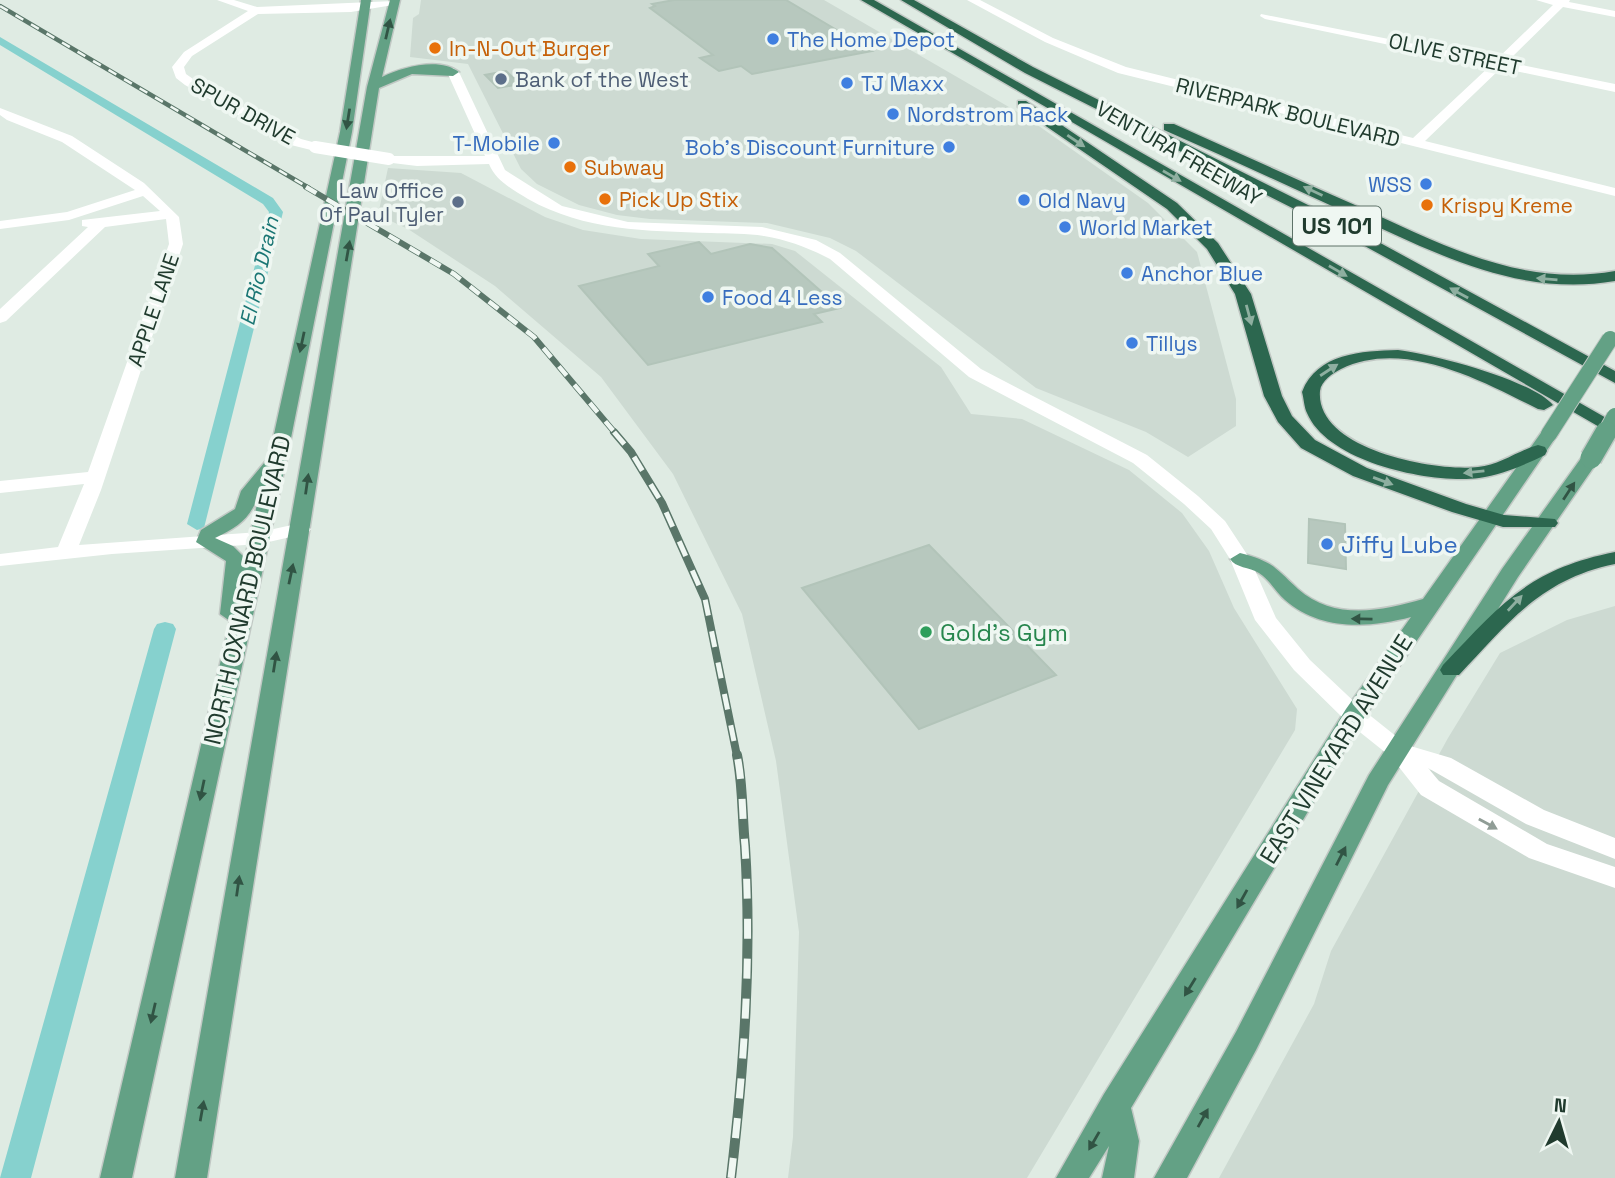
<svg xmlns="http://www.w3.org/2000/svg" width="1615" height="1178" font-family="'Space Grotesk',sans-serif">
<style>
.built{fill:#cddad2}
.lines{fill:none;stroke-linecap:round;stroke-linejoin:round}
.canal{fill:#86d1ce;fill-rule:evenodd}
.building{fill:#b7c8be;stroke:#b2c4b9;stroke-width:2}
.major-casing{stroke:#c1c8c4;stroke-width:3}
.highway-casing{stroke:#c1c8c4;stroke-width:3}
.minor{fill:#fff;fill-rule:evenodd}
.major{fill:#63a185;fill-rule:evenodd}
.highway{fill:#2c674f;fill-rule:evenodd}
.rail-far3-casing{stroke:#5a7669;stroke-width:4.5}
.rail-far2-casing{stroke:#5a7669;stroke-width:6}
.rail-far1-casing{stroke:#5a7669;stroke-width:8}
.rail-casing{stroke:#5a7669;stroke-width:10}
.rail-far3{stroke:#eff7f2;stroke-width:2.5;stroke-dasharray:9;stroke-linecap:butt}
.rail-far2{stroke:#eff7f2;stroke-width:4.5;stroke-dasharray:12;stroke-linecap:butt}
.rail-far1{stroke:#eff7f2;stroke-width:5;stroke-dasharray:16;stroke-linecap:butt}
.rail{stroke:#eff7f2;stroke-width:7;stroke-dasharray:20;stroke-linecap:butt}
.major-bridge-far1-casing{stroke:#c1c8c4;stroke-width:18;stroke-linecap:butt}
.major-bridge-casing{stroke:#c1c8c4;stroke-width:24;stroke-linecap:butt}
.minor-bridge{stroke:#fff;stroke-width:12}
.major-bridge-far1{stroke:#63a185;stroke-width:16}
.major-bridge{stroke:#63a185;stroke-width:21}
.oneway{fill:#315444}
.oneway2{fill:#8eafa0}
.oneway3{fill:#909d96}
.shop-dot{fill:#3f7fe0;stroke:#eff7f2;stroke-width:2.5}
.food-dot{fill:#e8710a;stroke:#eff7f2;stroke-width:2.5}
.service-dot{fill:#5c6f8a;stroke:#eff7f2;stroke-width:2.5}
.leisure-dot{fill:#2e9e5b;stroke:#eff7f2;stroke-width:2.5}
.labels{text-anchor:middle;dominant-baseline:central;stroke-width:7;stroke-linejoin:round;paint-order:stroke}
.far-shop-label{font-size:21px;fill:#366cbe;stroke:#eff7f2;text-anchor:start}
.far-food-label{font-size:21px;fill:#c56008;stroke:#eff7f2;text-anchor:start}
.far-street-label{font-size:21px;fill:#203b2e;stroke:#eff7f2}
.far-service-label{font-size:21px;fill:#4e5e75;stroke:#eff7f2;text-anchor:start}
.far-water-label{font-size:21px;font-style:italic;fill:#1a7674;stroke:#eff7f2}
.shield{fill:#eff7f2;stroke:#5e7369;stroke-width:2}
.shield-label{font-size:23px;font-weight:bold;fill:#203b2e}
.shop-label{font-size:24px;fill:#366cbe;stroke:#eff7f2;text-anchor:start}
.street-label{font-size:24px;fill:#203b2e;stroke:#eff7f2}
.leisure-label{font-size:24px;fill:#27864d;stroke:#eff7f2;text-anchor:start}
</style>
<rect width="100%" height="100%" fill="#dfebe3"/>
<!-- built -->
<path class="built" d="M421,0H824L1026,117L1148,203L1197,252L1236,399V426L1188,457L1146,432L1036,388L856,251L830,238L767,223L650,219L617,215L579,205L537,184L521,169L468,64L410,57L413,18L419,14Z
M388,168L461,173L545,217L583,230L641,239L772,244L795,251L941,367L971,414L1022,419L1129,470L1182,513L1209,551L1234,608L1297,709L1295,730L1027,1178H788L793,1137L799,932L776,761L742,614L673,474L601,377L495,286L408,229L378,215Z
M1615,606V1178H1219L1314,1004L1331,951L1448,738L1500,653L1567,620Z"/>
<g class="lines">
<!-- canal -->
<path class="canal" d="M0,37L273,198L283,212L204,528L197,530L187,524L269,212L263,204L0,45Z
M165,622L173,624L176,629L31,1178H0L154,629L157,624Z"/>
</g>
<!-- building -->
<path class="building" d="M674,0H786L872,51L752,74L741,66L719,71L700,58L713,55L650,8L655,6L652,4Z
M506,71L520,84L498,88L485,75Z
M699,242L711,254L750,244L772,248L840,308L814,314L822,322L648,365L579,286L659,266L648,254Z
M1309,519L1345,524L1346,569L1308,563Z
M929,545L1056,675L919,729L802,588Z"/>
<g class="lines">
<!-- major casing -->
<g class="major-casing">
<path id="major" d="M361,0H371L352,132L290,443L132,1178H100L230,621L220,614L226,561L196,542L201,530L235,509L241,491L269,457L340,132ZM260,491L245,558L233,546L215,538C240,526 251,518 260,491Z
M390,0H400L382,77C403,67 439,57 459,72L453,76L412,74L379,88L207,1178H175L367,87Z
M1549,429L1558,434L1362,721L1131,1108L1139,1141L1134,1178H1102L1109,1146L1089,1178H1056L1104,1094L1346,709L1411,617C1369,628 1320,631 1285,600C1276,592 1269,579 1259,573C1249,567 1236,568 1230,559L1240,553C1274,562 1274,567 1298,589C1334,621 1382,611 1423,599L1543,430Z
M1591,452L1600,458L1518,577L1388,785L1256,1050L1187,1178H1154L1236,1032L1369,775L1502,569L1584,454Z"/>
</g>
<!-- highway casing -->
<g class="highway-casing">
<path id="highway" d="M861,0H874L1615,423V436Z
M901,0H914L1033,67L1340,221L1615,371V383L1330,227L1025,73Z
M1018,101H1026L1177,203L1218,243L1251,294L1282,396L1292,416L1315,440L1367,468L1466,504L1504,515L1555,519L1558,523L1555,527H1503L1452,512L1353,476L1301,448L1278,422L1264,396L1235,294L1207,249L1167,209L1018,107Z
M1164,124H1174C1234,151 1294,178 1355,205C1439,243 1520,288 1615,271V281C1517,298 1432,251 1345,212C1285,184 1225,157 1164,130Z
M1398,350C1432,354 1532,380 1553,405L1544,410L1538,409C1482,381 1404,338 1341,369C1333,373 1321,381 1320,391C1315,450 1437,472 1478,467C1500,465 1517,451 1538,445L1545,447L1547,451L1545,455C1524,465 1502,475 1479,478C1432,484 1328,463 1307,413C1304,407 1304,399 1302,392C1317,353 1362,351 1398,350Z
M1615,552V564C1541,579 1508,623 1459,675H1443L1440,670L1443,665C1501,604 1529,569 1615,552Z"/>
</g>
<!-- minor -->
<path class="minor" d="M217,0H234L257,7L394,1L399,4L351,12L258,14L192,56L184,67L186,74L193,79L301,139L320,144L322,147L315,151L291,145L185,85L176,78L172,67L184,52L248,11Z
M967,0H980L1053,38L1126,67L1413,138L1490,66L1265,19L1260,16L1261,14L1496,60L1553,5L1536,0H1570L1569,2L1615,11V17L1563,7L1507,62L1615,84V92L1501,68L1425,141L1615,188V196L1118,73L1045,42Z
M453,68L459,72L505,170L562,206L628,222L762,227L816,240L840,253L981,369L1147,455L1198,496L1225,521L1250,559L1276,618L1310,660L1362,709L1407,745L1451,758L1544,810L1615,838V859L1526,824L1428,768L1439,781L1547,844L1615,867V888L1529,858L1421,795L1391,757L1346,721L1294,670L1255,620L1230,559L1211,529L1184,504L1133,463L969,377L830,259C809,248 788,240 764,236C747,233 728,234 711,233C646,231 585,231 528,199C512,189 496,181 489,164L417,166L384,162V156H485L447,72Z
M0,108L72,136L144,183L179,217L183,244L101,490L79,545L260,532L301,523L311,529L308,533L260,544L112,554L0,566V554L58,547L84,484L0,493V481L88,472L169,244L166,219L105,227L6,321L0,323V309L88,227L82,226V220L160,211L143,196L69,220L0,229V221L67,212L135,190L62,142L7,120L0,115Z"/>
<!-- major -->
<use href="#major" class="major"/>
<!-- highway -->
<use href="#highway" class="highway"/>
<!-- rail-far3 casing -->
<g class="rail-far3-casing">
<path id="rail-far3" d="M0,6L309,188"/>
</g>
<!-- rail-far2 casing -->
<g class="rail-far2-casing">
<path id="rail-far2" d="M306,187L454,274L534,337L616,434"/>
</g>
<!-- rail-far1 casing -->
<g class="rail-far1-casing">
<path id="rail-far1" d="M614,432L631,452L662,503L705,599L737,756"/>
</g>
<!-- rail casing -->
<g class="rail-casing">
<path id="rail" d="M731,1178C744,1066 752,958 745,846C742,816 743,784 737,755"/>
</g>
<!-- rail-far3 -->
<use href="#rail-far3" class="rail-far3"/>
<!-- rail-far2 -->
<use href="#rail-far2" class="rail-far2"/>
<!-- rail-far1 -->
<use href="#rail-far1" class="rail-far1"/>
<!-- rail -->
<use href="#rail" class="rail"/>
<!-- major-bridge-far1 casing -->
<g class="major-bridge-far1-casing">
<path id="major-bridge-far1" d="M1549,434L1610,339
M1605,434L1615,416"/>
</g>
<!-- major-bridge casing -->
<g class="major-bridge-casing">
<path id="major-bridge" d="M1591,458L1606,432"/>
</g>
<!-- minor-bridge -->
<path class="minor-bridge" d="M315,147L389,159"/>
<!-- major-bridge-far1 -->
<use href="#major-bridge-far1" class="major-bridge-far1"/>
<!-- major-bridge -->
<use href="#major-bridge" class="major-bridge"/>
</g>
<!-- one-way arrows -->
<defs><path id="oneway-solid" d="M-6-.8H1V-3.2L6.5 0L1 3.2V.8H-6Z" transform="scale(1.75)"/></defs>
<g class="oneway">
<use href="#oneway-solid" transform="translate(388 29) rotate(-77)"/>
<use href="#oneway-solid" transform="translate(348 119) rotate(99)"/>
<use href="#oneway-solid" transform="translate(348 251) rotate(-80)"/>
<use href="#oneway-solid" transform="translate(302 342) rotate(102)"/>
<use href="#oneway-solid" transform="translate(307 484) rotate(-82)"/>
<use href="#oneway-solid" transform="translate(1569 491) rotate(-57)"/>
<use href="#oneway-solid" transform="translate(291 574) rotate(-78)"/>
<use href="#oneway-solid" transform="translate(1362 619) rotate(-179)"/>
<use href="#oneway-solid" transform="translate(275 662) rotate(-81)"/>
<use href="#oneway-solid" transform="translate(202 790) rotate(102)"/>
<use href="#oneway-solid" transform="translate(1341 856) rotate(-63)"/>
<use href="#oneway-solid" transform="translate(238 886) rotate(-82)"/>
<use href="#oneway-solid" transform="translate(1242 899) rotate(119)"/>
<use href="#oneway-solid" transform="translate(1190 987) rotate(122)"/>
<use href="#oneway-solid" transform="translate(153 1013) rotate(103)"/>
<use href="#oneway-solid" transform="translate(202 1111) rotate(-80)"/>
<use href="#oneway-solid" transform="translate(1203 1118) rotate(-61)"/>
<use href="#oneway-solid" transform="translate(1094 1141) rotate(120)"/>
</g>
<g class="oneway2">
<use href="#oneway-solid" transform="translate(1076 141) rotate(34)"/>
<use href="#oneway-solid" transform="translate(1172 176) rotate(30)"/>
<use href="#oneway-solid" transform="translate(1313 191) rotate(-155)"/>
<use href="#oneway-solid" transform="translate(1338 271) rotate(30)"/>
<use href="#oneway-solid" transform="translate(1547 279) rotate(-175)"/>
<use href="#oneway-solid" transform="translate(1459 293) rotate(-151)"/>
<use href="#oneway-solid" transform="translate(1249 315) rotate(75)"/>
<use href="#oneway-solid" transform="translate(1329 370) rotate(-33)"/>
<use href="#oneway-solid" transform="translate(1474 472) rotate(174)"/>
<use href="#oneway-solid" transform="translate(1383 481) rotate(20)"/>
<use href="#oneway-solid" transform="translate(1515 603) rotate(-47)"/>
</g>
<use class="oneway3" href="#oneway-solid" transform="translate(1488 824) rotate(29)"/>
<!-- markers -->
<g class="shop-dot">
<circle cx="773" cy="39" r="7"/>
<circle cx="847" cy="83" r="7"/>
<circle cx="893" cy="114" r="7"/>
<circle cx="554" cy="143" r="7"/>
<circle cx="949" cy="147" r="7"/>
<circle cx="1426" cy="184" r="7"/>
<circle cx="1024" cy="200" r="7"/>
<circle cx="1065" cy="227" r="7"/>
<circle cx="1127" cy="273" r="7"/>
<circle cx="708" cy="297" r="7"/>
<circle cx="1132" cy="343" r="7"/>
<circle cx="1327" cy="544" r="7"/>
</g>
<g class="food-dot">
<circle cx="435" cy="48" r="7"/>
<circle cx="570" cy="167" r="7"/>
<circle cx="605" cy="199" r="7"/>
<circle cx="1427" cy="205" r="7"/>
</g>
<g class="service-dot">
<circle cx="501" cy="79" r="7"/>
<circle cx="458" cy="202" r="7"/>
</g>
<circle class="leisure-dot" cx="926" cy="632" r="7"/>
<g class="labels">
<!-- far-shop labels -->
<g class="far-shop-label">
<text x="787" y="39">The Home Depot</text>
<text x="861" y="83">TJ Maxx</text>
<text x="907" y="114">Nordstrom Rack</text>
<text x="540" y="143" text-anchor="end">T-Mobile</text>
<text x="935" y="147" text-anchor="end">Bob's Discount Furniture</text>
<text x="1412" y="184" text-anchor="end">WSS</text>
<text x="1038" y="200">Old Navy</text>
<text x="1079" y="227">World Market</text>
<text x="1141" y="273">Anchor Blue</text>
<text x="722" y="297">Food 4 Less</text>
<text x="1146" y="343">Tillys</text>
</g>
<!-- far-food labels -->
<g class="far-food-label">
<text x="449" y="48">In-N-Out Burger</text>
<text x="584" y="167">Subway</text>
<text x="619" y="199">Pick Up Stix</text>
<text x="1441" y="205">Krispy Kreme</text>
</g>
<!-- far-street labels -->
<g class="far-street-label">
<text transform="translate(1455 54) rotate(12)">OLIVE STREET</text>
<text transform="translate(243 111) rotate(29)">SPUR DRIVE</text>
<text transform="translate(1288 112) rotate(14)">RIVERPARK BOULEVARD</text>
<text transform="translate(1179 153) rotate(30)">VENTURA FREEWAY</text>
<text transform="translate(153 310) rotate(-71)">APPLE LANE</text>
</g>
<!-- far-service labels -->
<g class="far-service-label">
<text x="515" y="79">Bank of the West</text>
<text x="444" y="190" text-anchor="end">Law Office<tspan x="444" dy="24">Of Paul Tyler</tspan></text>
</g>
<!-- far-water labels -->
<g class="far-water-label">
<text transform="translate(259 271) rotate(-77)">El Rio Drain</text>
</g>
<!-- shield labels -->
<rect class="shield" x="1293" y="206.5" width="88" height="39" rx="5"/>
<g class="shield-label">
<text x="1337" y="226">US 101</text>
</g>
<!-- shop labels -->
<g class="shop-label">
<text x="1341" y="544">Jiffy Lube</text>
</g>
<!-- street labels -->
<g class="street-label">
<text transform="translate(247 590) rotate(-77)">NORTH OXNARD BOULEVARD</text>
<text transform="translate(1336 749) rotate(-58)">EAST VINEYARD AVENUE</text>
</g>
<!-- leisure labels -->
<g class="leisure-label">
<text x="940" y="632">Gold's Gym</text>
</g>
</g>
<!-- north arrow -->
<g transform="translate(1559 1122) rotate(5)" stroke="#eff7f2" stroke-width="5" paint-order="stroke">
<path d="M0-5L12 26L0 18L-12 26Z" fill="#203b2e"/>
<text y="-10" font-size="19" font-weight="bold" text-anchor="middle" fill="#203b2e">N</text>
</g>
</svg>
